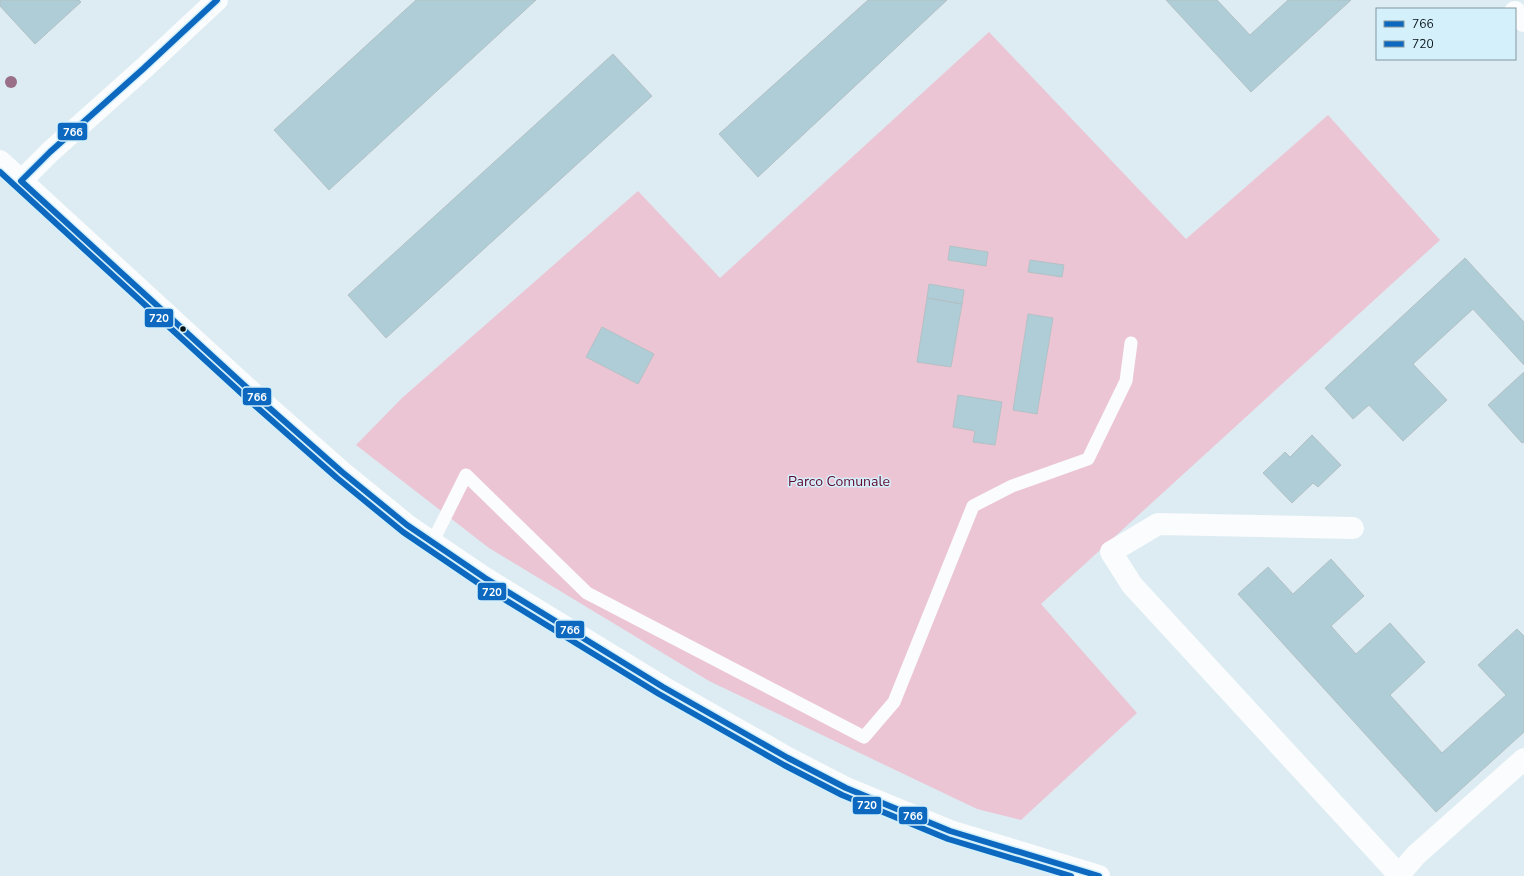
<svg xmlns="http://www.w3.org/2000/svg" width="1524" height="876" font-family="'Nunito Sans',sans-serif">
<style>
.green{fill:#ecc5d4}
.building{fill:#aecdd7;stroke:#b3c1c5}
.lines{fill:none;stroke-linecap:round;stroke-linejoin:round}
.lane{stroke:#fafcfd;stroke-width:13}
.street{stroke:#fafcfd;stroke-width:22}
.secondary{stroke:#fafcfd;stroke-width:22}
.bus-1-casing{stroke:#d4f0fb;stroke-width:9}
.bus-2-casing{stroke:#d4f0fb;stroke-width:9}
.bus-1{stroke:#0c69bf;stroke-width:6}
.bus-2{stroke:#0c69bf;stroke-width:6}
.tree{fill:#997088}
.bus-dot{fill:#061317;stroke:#d4f0fb;stroke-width:1.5}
.labels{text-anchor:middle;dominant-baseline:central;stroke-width:3;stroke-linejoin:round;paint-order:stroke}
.park-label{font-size:14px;fill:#620b31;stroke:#d4f0fb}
.line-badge{stroke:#d4f0fb;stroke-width:1.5}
.badge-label{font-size:11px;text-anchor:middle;font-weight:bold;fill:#fff}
</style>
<rect width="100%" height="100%" fill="#ddecf2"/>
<!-- green -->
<path class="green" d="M989,32L1186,239L1328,115L1440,240L1041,604L1137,713L1021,820L977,809L709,681L489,548L356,445L402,398L638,191L720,278Z"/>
<!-- building -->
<path class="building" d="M0,0H79L81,2L35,44L0,6Z
M416,0H536L329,190L274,130Z
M868,0H947L758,177L719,134Z
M1166,0H1217L1250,35L1288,0H1351L1251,92Z
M613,54L652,96L386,338L348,295Z
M950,246L988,252L986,266L948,260Z
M1465,258L1524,322V365L1473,309L1413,364L1447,400L1403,441L1369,405L1353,419L1325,388Z
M1030,260L1064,265L1062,277L1028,272Z
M929,284L964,290L962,304L927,298Z
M927,298L962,304L951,367L917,362Z
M1028,314L1053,318L1037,414L1013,410Z
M602,327L654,354L638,384L586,357Z
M1524,372V442L1522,443L1488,405Z
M958,395L1002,402L995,445L973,442L975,431L953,427Z
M1312,435L1341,465L1318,487L1313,483L1292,503L1263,473L1285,452L1290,457Z
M1331,559L1364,596L1331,626L1356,654L1390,623L1425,662L1390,695L1442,753L1506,695L1478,665L1517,629L1524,636V732L1436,812L1238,594L1268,567L1293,594Z"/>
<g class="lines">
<!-- lane -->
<path class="lane" d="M432,543L466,475L587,593L864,737L894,702L973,506L1012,486L1088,459L1126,381L1131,343"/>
<!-- street -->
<path class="street" d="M1515,12L1524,21
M1353,528L1158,524L1111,552L1132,585L1399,875
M1398,876L1416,855L1524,759"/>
<!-- secondary -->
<path class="secondary" d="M0,161L257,397L342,472L407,525L485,578L663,687L788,758L846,788L950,831L1099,876
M21,181L50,152L143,69L217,0"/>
<!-- bus-1 casing -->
<g class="bus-1-casing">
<path id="bus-1" d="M217,0L143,69L50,152L21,181L257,397L342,472L407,525L485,578L663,687L788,758L846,788L950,831L1099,876"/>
</g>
<!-- bus-2 casing -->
<g class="bus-2-casing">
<path id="bus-2" d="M0,172L252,403L337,478L403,532L481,585L659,694L784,765L842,795L948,839L1071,876"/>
</g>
<!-- bus-1 -->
<use href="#bus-1" class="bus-1"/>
<!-- bus-2 -->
<use href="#bus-2" class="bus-2"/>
</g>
<!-- trees -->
<circle class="tree" cx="11" cy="82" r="6"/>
<!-- markers -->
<circle class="bus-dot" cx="183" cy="329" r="3.5"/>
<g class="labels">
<!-- park labels -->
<g class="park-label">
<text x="839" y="481">Parco Comunale</text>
</g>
</g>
<g class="line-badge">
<rect x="57" y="122" width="31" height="19" rx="4" fill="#0c69bf"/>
<rect x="144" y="308" width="30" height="20" rx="4" fill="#0c69bf"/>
<rect x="242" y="387" width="30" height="19" rx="4" fill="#0c69bf"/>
<rect x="477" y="582" width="30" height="19" rx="4" fill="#0c69bf"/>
<rect x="555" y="620" width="30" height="19" rx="4" fill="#0c69bf"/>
<rect x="852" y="796" width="30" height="19" rx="4" fill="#0c69bf"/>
<rect x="898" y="806" width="30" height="19" rx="4" fill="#0c69bf"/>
</g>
<g class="badge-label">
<text x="73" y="136">766</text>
<text x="159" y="322">720</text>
<text x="257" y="401">766</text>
<text x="492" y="596">720</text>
<text x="570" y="634">766</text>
<text x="867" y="809">720</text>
<text x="913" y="820">766</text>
</g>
<!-- legend -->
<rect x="1376" y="8" width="140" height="52" fill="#d4f0fb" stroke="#8298a0"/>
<rect x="1384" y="21" width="20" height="6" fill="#0c69bf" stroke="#8298a0"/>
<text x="1412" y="28" font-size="12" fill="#061317">766</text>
<rect x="1384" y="41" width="20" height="6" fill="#0c69bf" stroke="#8298a0"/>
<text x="1412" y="48" font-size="12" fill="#061317">720</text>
</svg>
